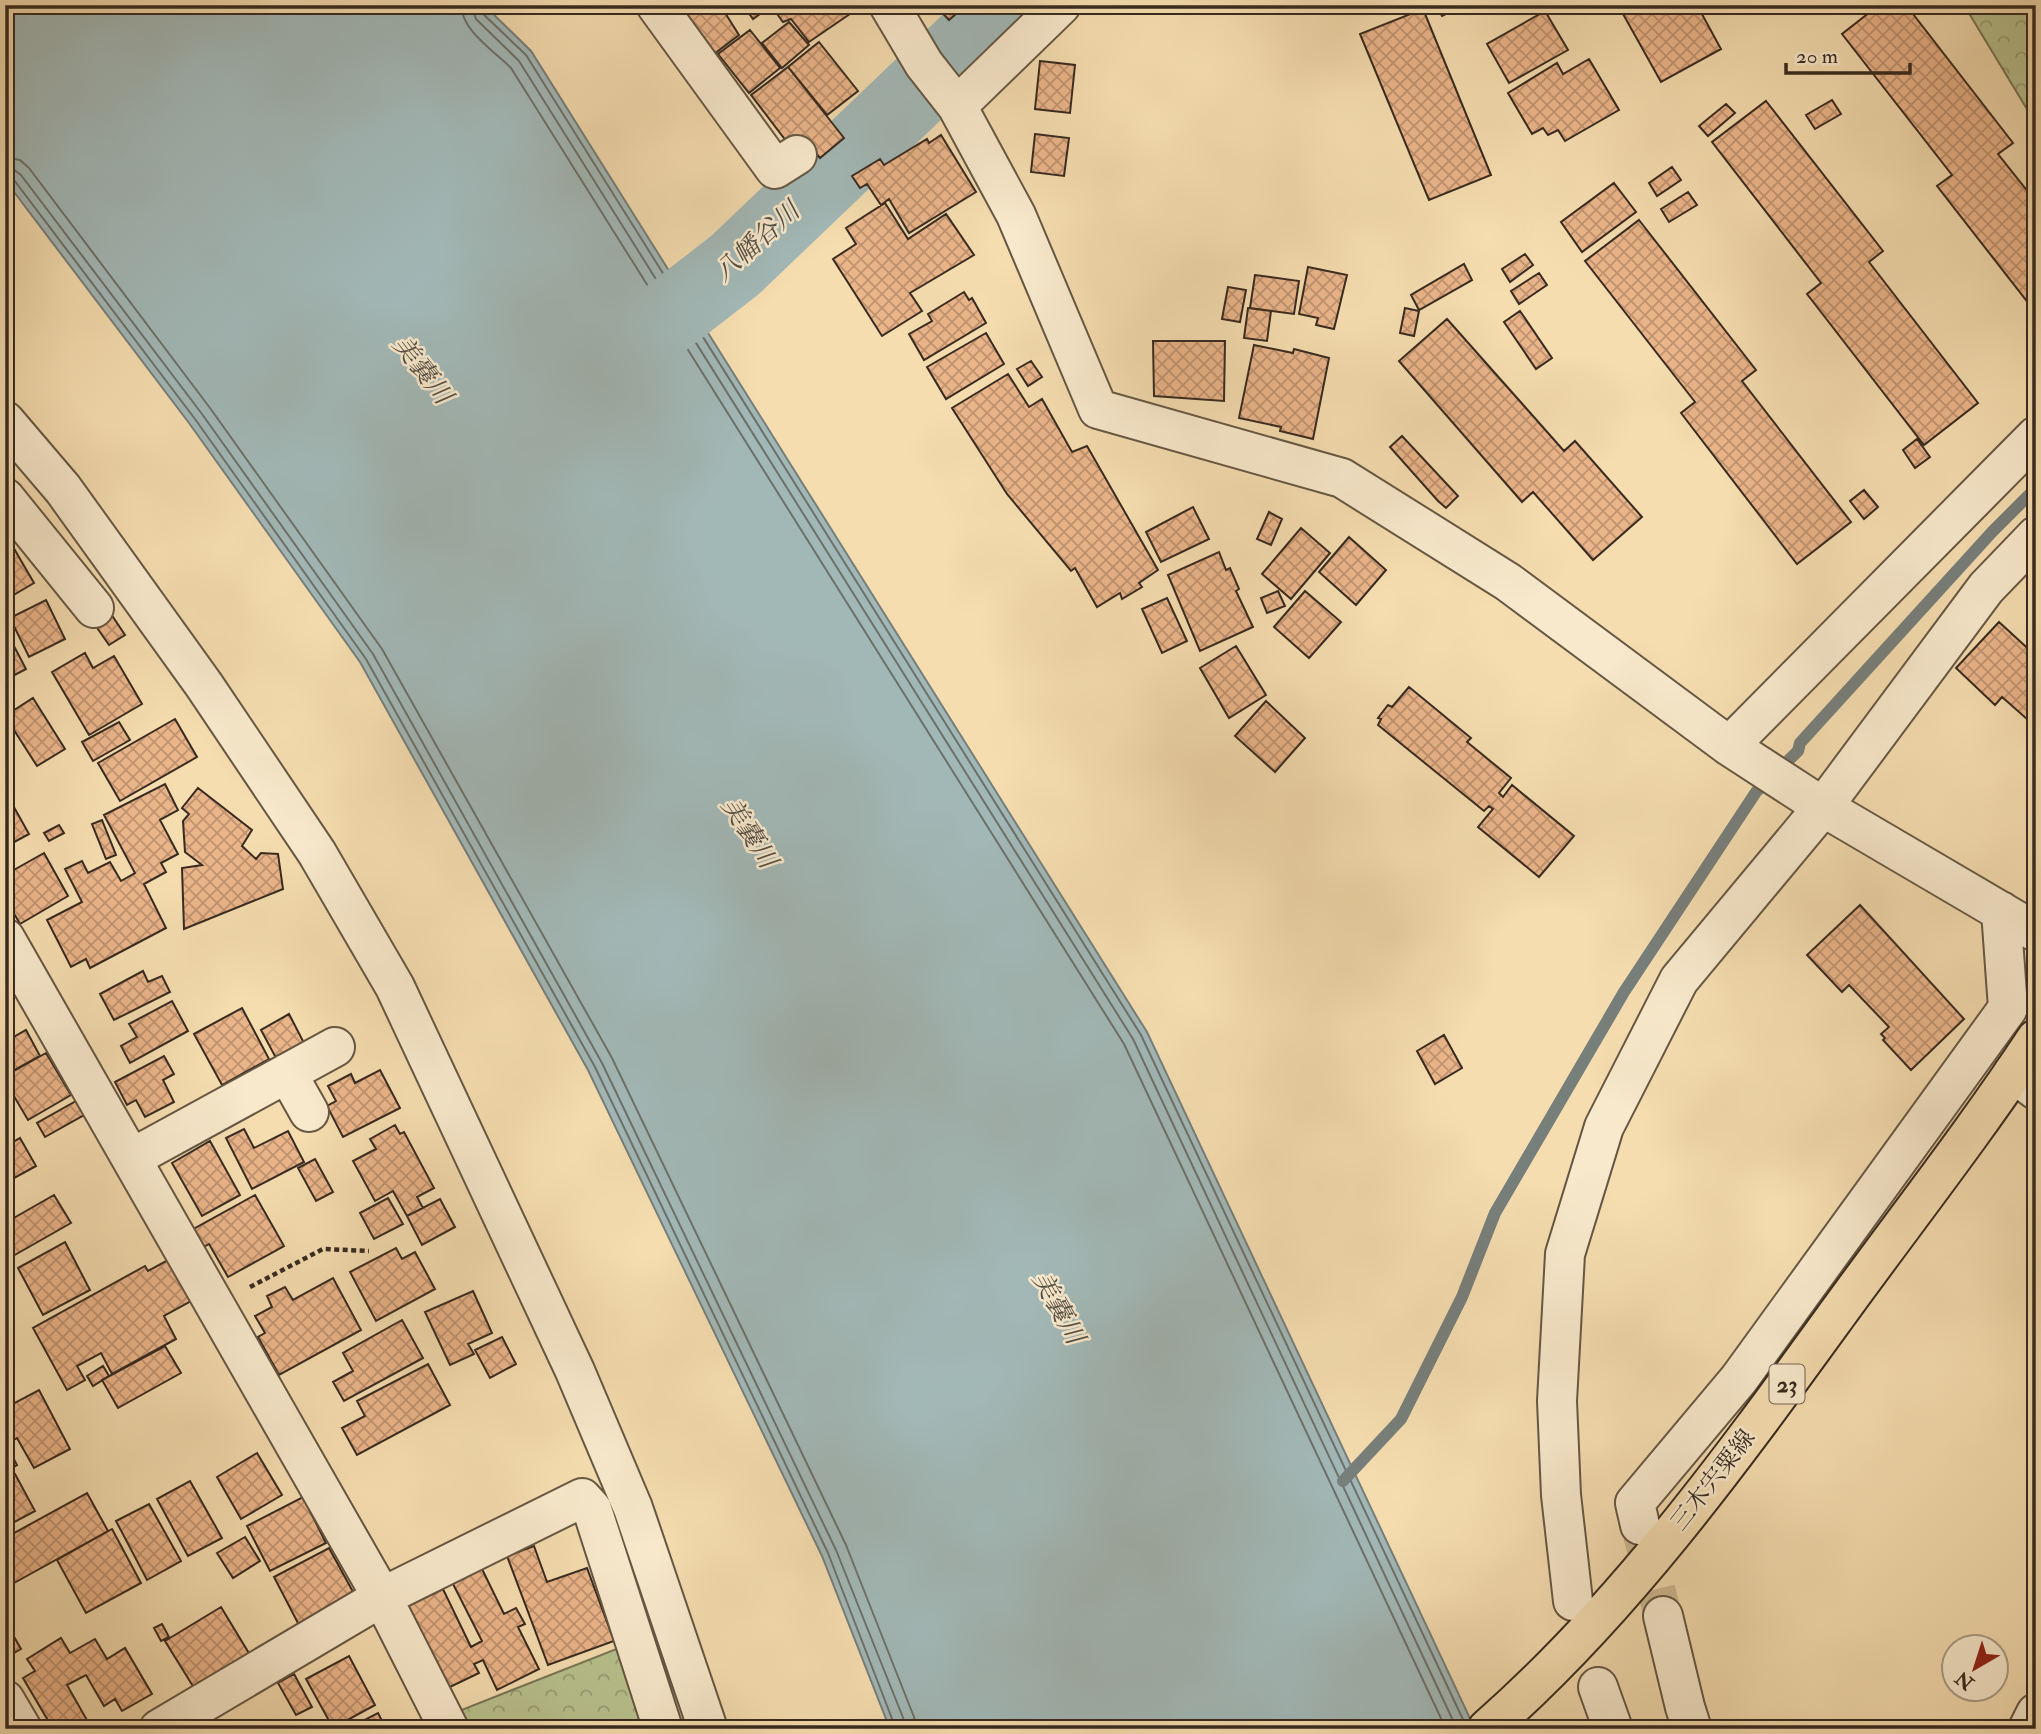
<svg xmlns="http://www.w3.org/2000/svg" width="2041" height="1734" font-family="'IM FELL Double Pica','Noto Serif JP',serif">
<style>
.forest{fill:url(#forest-crowns);stroke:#787657;stroke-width:2}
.water{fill:#a2b8b7;stroke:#777f7b;stroke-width:2}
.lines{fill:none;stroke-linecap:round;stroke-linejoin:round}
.shore{stroke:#6c716c;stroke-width:2}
.stream{stroke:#777f7b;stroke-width:12}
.river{stroke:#a2b8b7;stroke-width:75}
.building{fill:url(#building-cross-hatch);stroke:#372a20;stroke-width:2}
.minor-tunnel{stroke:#cfb993;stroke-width:38;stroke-dasharray:38 19;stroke-linecap:butt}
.minor-casing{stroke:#665744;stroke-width:42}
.major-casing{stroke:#372a20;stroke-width:42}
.path{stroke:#372a20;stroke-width:4.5;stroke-dasharray:5 3.5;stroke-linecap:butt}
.minor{stroke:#f8e9cc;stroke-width:38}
.major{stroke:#f5ddb0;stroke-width:38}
.labels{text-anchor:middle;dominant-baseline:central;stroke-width:5;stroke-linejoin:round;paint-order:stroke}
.shield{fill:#f8e9cc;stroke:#716354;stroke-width:2}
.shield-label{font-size:23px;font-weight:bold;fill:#372a20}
.street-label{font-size:24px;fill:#372a20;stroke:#f8e9cc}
.water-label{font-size:26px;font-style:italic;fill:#524e46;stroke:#f8e9cc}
</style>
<defs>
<pattern id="forest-crowns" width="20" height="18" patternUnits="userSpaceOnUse" patternTransform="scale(1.75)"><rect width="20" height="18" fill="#b8c28e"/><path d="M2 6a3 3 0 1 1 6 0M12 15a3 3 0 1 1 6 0" fill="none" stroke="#969e74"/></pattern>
<pattern id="building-cross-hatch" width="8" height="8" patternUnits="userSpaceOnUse" patternTransform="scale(1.75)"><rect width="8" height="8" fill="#ebb58a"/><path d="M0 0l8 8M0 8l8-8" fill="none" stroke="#bf9370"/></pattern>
</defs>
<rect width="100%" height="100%" fill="#f5ddb0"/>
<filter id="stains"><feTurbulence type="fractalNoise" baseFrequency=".00286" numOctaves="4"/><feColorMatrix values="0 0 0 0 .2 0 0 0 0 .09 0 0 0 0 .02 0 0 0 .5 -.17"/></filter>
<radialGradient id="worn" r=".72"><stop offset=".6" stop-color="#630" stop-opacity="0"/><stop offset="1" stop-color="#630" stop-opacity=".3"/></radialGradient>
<!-- forest -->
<path class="forest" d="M1964,5H2036V124Z
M624,1646L647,1729H467L459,1711Z"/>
<!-- water -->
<path class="water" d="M5,5H484L531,51L1147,1032L1475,1729H890L822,1556L588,1070L360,662L189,423L5,180Z"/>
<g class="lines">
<!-- shore -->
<path class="shore" d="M461,5C462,31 494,51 511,68L1124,1044L1446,1729
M471,5L476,19L519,61L1133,1039L1457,1729
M480,5L482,13L526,55L1141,1035L1467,1728
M5,157L20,160L29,168L210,408L382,649L612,1058L846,1545L914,1717L916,1729
M5,168L13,169L21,175L202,414L373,654L602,1063L836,1550L904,1720L905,1729
M5,177L14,180L195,419L366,659L595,1067L828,1553L896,1729"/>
<!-- stream -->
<path class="stream" d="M1343,1481L1401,1419L1462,1297L1495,1213L1624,992L1756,792L1798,751L1800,743L1992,532L2036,488"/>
<!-- river -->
<path class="river" d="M606,365L735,265L1007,5"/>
</g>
<!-- building -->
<path class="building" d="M688,5H726L722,8L739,35L714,54L682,10Z
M743,5H772L753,19Z
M784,5H863L809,42L791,19L783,22L775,11Z
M935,5H966L949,20Z
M1436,5H1456L1458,8L1442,16Z
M1618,5H1697L1721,49L1661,82Z
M1879,5H1906L2013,143L1998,154L2036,202V313L1937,186L1952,175L1842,34Z
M1423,9L1491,175L1429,200L1360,34Z
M1545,11L1568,50L1509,83L1487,44Z
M789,22L809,45L782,68L762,43Z
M750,30L780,68L749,93L718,54Z
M819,42L858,91L827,115L788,67Z
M1589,59L1619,110L1565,141L1558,130L1548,135L1543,128L1532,134L1508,93L1557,63L1563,74Z
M1040,61L1075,65L1070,113L1035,109Z
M788,67L844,138L820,158L802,136L790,146L751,95Z
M1832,100L1841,114L1815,129L1806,115Z
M1766,101L1883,251L1869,262L1978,403L1924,445L1807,294L1821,283L1712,142Z
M1726,104L1735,113L1708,136L1699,126Z
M1035,134L1069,138L1064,176L1031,172Z
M941,135L976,192L909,233L889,199L881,205L867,184L860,188L852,176L880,159L884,165L927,139L929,143Z
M1672,167L1681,180L1657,196L1649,183Z
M1614,183L1636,212L1582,252L1561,222Z
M1688,192L1697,205L1669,222L1661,209Z
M885,203L908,239L946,214L974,255L910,293L922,311L882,336L833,259L856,244L846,228Z
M1639,220L1756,370L1742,381L1851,522L1797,564L1681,413L1695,402L1585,261Z
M1525,254L1533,265L1510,282L1502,269Z
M1464,264L1472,280L1419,310L1411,295Z
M1308,267L1347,275L1334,329L1316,325L1318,318L1299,314Z
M1539,273L1547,285L1519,304L1511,291Z
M1255,275L1299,281L1294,314L1250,308Z
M1228,287L1246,290L1240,322L1222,319Z
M964,292L969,300L972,298L986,323L924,360L909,334L932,321L928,314Z
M1248,308L1271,311L1267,341L1244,338Z
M1405,308L1419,311L1414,336L1400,333Z
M1520,311L1552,358L1536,369L1504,322Z
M1447,319L1564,451L1575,441L1642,517L1593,560L1533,492L1522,502L1399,361Z
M986,333L1004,364L946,399L927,367Z
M1153,341H1225L1224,401L1154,396Z
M1254,345L1293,353L1294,349L1329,358L1313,439L1280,431L1281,427L1239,418Z
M1031,361L1042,377L1028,386L1017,369Z
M1008,374L1029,407L1042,399L1072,452L1087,446L1158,570L1139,583L1142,587L1122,599L1120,593L1097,607L1075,568L1071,571L1007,494L952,408Z
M1402,436L1458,496L1446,508L1438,501L1390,447Z
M1917,439L1930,457L1915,468L1903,450Z
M1864,490L1878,507L1864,519L1850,501Z
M1193,507L1209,539L1161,562L1146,532Z
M1269,512L1282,519L1271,545L1257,539Z
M1301,528L1330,553L1291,599L1262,574Z
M5,533L34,583L5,600Z
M1349,537L1386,570L1356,605L1319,572Z
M1219,552L1226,570L1230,568L1239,589L1236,591L1253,627L1200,651L1168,575Z
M1278,591L1285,606L1267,613L1261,598Z
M1305,591L1341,622L1309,658L1274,627Z
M1167,598L1187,641L1162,653L1142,609Z
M46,600L65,639L29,657L10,618Z
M109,611L125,635L109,645L93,622Z
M1999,622L2036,656V727L2002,697L1995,705L1956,668Z
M5,629L26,669L5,680Z
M1236,646L1266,695L1229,718L1200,668Z
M85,653L93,668L114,656L142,704L89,735L52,672Z
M1409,687L1471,738L1467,742L1511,778L1499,793L1503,797L1512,785L1574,836L1539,877L1478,827L1493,809L1489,806L1484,811L1378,725L1381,719L1378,718L1388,705L1392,707Z
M33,698L65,749L37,766L5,716Z
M1266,701L1305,738L1275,772L1235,736Z
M175,719L197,757L120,801L98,763Z
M119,722L130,740L93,761L82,742Z
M165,784L178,810L160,820L178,854L161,863L166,872L144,884L166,928L90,968L86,959L71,967L47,920L82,902L65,869L82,861L88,873L110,862L121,881L135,873L104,815Z
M198,788L252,830L242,846L256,859L261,853L278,854L283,889L184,929L182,868L202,865L185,852L183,821L189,814L182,808Z
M5,791L29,834L5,847Z
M102,820L116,855L106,859L92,824Z
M59,825L64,833L49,841L44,833Z
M44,853L68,896L20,924L5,898V875Z
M1860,905L1964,1019L1911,1070L1883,1040L1885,1038L1881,1034L1889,1027L1849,985L1842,992L1807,955Z
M143,971L148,982L162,976L170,992L114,1020L100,994Z
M172,1001L188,1031L130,1063L121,1046L137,1037L129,1024Z
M242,1008L269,1059L222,1085L194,1034Z
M289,1014L304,1043L276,1058L261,1030Z
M26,1030L40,1056L11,1072L5,1061V1042Z
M1444,1035L1462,1068L1435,1084L1417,1051Z
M46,1053L71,1095L28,1120L5,1081V1076Z
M164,1056L174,1074L163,1080L174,1102L145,1117L136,1100L127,1105L115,1082Z
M380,1070L400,1108L343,1137L327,1106L336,1101L328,1086L351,1074L355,1083Z
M76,1101L84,1115L45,1137L37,1123Z
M395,1125L400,1134L404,1132L434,1188L417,1197L423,1208L407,1216L393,1191L375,1201L353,1161L376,1149L370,1139Z
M244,1129L254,1148L288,1131L304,1162L252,1189L226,1138Z
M20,1138L36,1166L5,1183V1147Z
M210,1141L240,1195L202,1216L172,1163Z
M315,1159L333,1192L316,1201L298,1168Z
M54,1195L71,1223L13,1256L5,1242V1223Z
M255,1195L284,1246L228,1277L209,1244L200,1249L190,1231Z
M388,1198L403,1224L374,1239L360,1213Z
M440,1199L455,1227L422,1245L407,1216Z
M65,1242L90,1290L43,1315L18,1268Z
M396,1248L402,1259L415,1252L435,1289L376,1321L350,1272Z
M168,1260L191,1301L164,1316L176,1339L112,1374L101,1353L77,1366L85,1380L67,1390L33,1328L145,1266L148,1271Z
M333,1278L361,1330L279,1375L258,1337L265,1333L255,1316L272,1307L267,1296L285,1287L293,1300Z
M473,1291L492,1333L468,1344L474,1354L450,1365L425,1312Z
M402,1320L423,1358L344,1401L333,1382L353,1371L343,1353Z
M502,1337L516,1364L490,1378L475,1350Z
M165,1346L181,1373L118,1408L102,1380Z
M428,1364L450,1405L357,1455L342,1428L365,1416L357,1401Z
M103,1366L109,1376L93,1386L87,1376Z
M39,1390L70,1449L34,1468L17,1438L6,1444L17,1465L5,1472V1408Z
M257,1453L282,1495L241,1519L217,1477Z
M15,1474L35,1511L5,1527V1479Z
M190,1481L222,1538L188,1556L157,1499Z
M87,1493L108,1531L14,1583L5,1567V1538Z
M303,1497L326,1543L270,1571L247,1526Z
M149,1504L181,1561L147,1580L116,1521Z
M112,1529L141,1583L86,1613L57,1560Z
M245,1537L260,1561L233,1578L217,1553Z
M534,1546L547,1582L587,1568L614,1641L548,1665L507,1556Z
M329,1548L357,1599L301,1629L274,1577Z
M481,1567L504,1614L516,1608L525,1624L518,1627L539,1669L497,1690L483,1660L474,1664L479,1673L448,1688L408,1606L443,1589L471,1647L482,1641L452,1582Z
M221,1607L250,1655L194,1688L165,1641Z
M5,1621L21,1649L7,1657L5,1654Z
M162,1624L169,1637L161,1641L154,1628Z
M61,1638L70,1653L95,1639L107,1659L125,1648L152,1694L122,1711L115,1699L104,1706L86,1675L67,1685L92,1729H53L23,1678L35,1671L27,1659Z
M349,1656L375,1705L333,1728L306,1679Z
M294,1674L312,1707L296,1715L278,1683Z
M378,1713L386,1729H347Z"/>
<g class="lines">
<!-- minor-tunnel -->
<path class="minor-tunnel" d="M1642,1534L1663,1616"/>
<!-- minor casing -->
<g class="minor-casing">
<path id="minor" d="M656,5L775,169L797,155
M889,5L924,64L957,106L1016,215L1098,409L1342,478L1508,582L1729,746L1823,807L2036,932
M957,106L1061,5
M5,421L63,489L204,685L317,853L395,987L575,1371L633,1508L708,1729
M5,498L94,608
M1729,746L2036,436
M5,938L382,1597L449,1729
M287,1073L309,1112
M2013,1073L2036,1090
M132,1158L335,1047
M1640,1525L1635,1503L1739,1379L2008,1008L2001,911
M1573,1601L1561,1495L1557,1401L1565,1254L1604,1127L1679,980L1823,807L1986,588L2036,536
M1663,1616L1685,1707L1692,1729
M1598,1687L1613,1729
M5,1700L22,1729
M159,1729L382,1597L582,1498L592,1509L663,1729
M2028,1729L2036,1713"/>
</g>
<!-- major casing -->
<g class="major-casing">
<path id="major" d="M1487,1729C1624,1609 1732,1459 1838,1313C1904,1222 1974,1133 2036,1039"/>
</g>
<!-- path -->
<path class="path" d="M250,1287L323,1249L369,1251"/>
<!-- minor -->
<use href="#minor" class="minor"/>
<!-- major -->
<use href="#major" class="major"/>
</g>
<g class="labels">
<!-- shield labels -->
<rect class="shield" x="1769.5" y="1364.5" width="35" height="39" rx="5"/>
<g class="shield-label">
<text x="1787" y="1384">23</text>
</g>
<!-- street labels -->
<g class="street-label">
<text transform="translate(1713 1480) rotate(-52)">三木宍粟線</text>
</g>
<!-- water labels -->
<g class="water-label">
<text transform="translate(757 242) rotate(-42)">八幡谷川</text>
<text transform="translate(422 370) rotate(52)">美嚢川</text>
<text transform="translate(749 833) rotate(57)">美嚢川</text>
<text transform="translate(1058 1308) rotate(61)">美嚢川</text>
</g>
</g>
<!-- margin -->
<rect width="2041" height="1734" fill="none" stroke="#f5ddb0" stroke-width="28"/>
<rect x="7" y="7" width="2027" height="1720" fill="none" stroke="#372a20" stroke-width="3.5"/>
<rect x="14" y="14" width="2013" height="1706" fill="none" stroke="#372a20" stroke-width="2"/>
<!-- north arrow -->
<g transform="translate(1975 1668) rotate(219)"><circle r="33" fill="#f8e9cc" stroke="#ab9d87" stroke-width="2"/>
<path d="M0-5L12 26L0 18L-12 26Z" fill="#8f2418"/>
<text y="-10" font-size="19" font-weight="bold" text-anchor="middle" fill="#372a20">N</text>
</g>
<!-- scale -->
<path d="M1786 63v10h124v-10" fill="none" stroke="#372a20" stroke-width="3.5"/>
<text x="1796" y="63" font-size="21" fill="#372a20" stroke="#f8e9cc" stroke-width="5" paint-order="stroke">20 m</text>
<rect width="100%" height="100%" filter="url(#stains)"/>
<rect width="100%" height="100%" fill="url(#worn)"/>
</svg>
